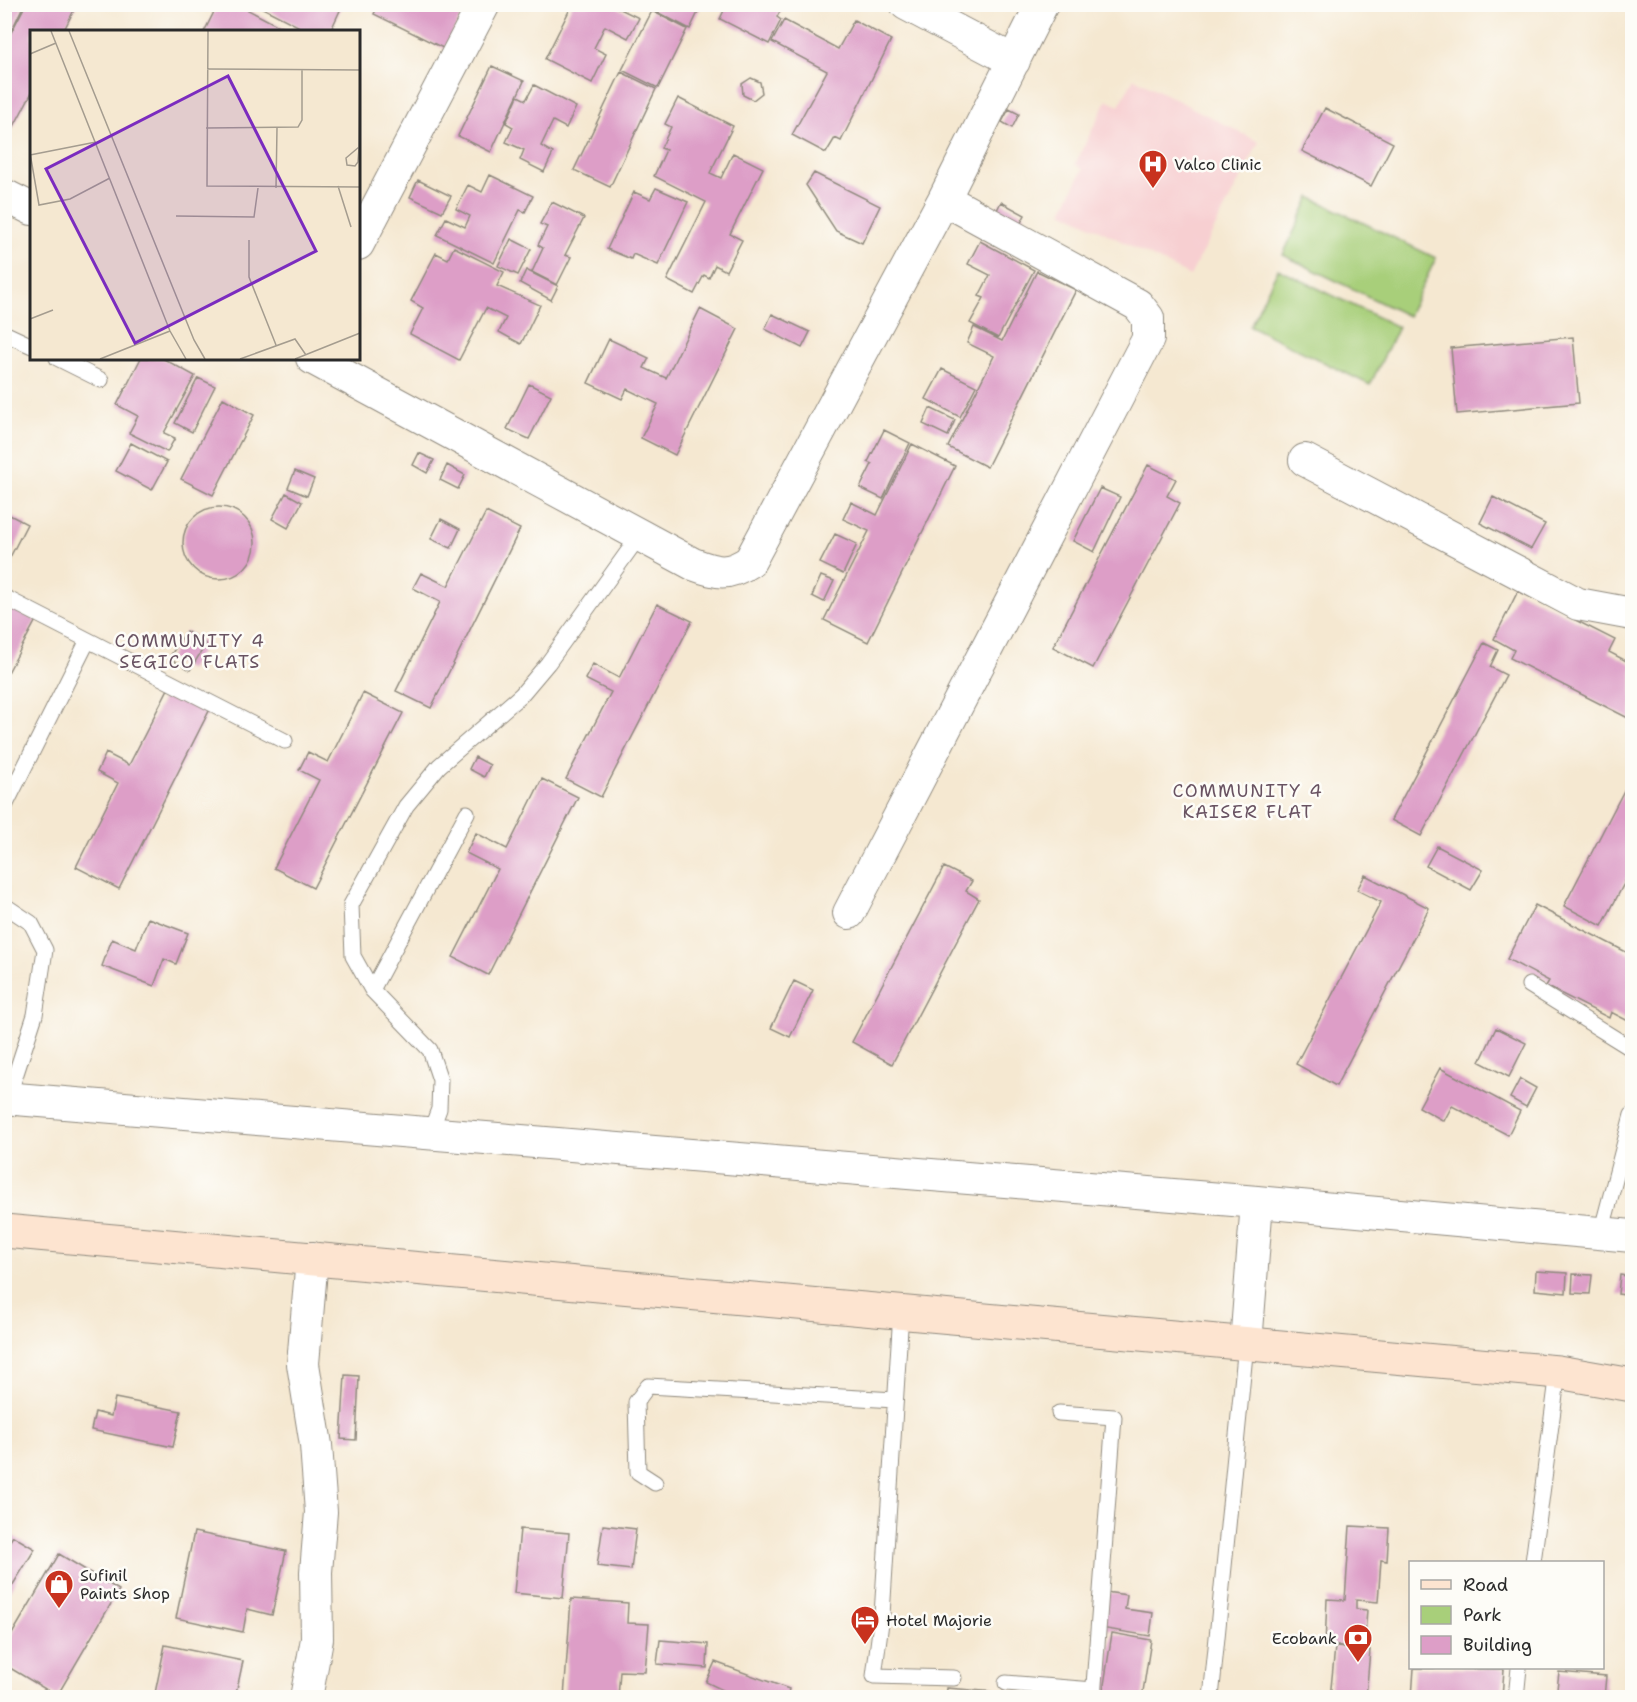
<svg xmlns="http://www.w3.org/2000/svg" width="1637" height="1702" font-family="'Shantell Sans',sans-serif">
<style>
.built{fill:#f7cfd1}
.green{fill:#a8cf7a;stroke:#6a7d52;stroke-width:1.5}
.building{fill:#dd9ec7}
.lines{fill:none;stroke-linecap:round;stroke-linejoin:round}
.lane-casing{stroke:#908a7e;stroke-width:17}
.street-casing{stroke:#908a7e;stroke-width:34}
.secondary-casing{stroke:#908a7e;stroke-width:35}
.lane{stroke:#fff;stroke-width:15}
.street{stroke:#fff;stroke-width:32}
.secondary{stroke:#fde4d0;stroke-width:33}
.labels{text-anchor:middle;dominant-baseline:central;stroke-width:5;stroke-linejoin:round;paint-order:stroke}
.poi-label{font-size:16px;fill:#2b2b2b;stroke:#fdfcf7;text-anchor:start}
.neighbourhood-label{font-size:18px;letter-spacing:1.5px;fill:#695362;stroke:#fdfcf7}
.inset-road{fill:none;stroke:#a49c8f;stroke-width:1.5}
.view{fill:#7b2cbf;fill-opacity:0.15;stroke:#7b2cbf;stroke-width:3}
.inset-edge{fill:none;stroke:#2b2b2b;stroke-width:3}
</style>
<rect width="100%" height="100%" fill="#fdfcf7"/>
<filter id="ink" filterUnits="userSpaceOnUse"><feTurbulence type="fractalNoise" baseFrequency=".0167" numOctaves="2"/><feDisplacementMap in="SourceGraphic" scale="12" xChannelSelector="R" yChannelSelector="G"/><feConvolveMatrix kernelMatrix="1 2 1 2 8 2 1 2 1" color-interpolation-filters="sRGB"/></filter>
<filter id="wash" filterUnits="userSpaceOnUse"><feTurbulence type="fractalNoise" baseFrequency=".008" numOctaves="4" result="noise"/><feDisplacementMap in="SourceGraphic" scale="24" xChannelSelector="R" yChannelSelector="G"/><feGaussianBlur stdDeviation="1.35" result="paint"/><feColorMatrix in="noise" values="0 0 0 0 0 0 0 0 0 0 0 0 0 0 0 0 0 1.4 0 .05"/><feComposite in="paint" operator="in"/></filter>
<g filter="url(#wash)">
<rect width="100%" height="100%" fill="#f5e8d1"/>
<!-- built -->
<path class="built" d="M1134,78L1259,142L1190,276L1062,211L1083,169L1075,164L1107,100L1119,106Z"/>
<!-- green -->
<path class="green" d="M1310,197L1436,258L1408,316L1283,255Z
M1278,269L1398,327L1370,385L1250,326Z"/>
<g id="blocks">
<!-- building -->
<path class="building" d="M4,4H24L8,38L4,36Z
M26,4H77L63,32H32V92L12,130L4,126V46Z
M218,4H237L290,32H204Z
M255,4H343L330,32H296L298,26Z
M379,4H467L445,49L374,14Z
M641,4H702L690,29Z
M727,4H784L777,17L781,20L769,44L720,19Z
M572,5H612L639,18L628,38L605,26L594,48L606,54L592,83L545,59Z
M652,11L687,29L658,88L622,70Z
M784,20L838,49L854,20L891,40L841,141L835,138L826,153L792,135L827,71L772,42Z
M492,66L524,81L491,152L458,136Z
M621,72L656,89L610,187L574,170Z
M751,78L760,82L762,93L753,100L743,95L742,84Z
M534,85L576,107L566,128L553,121L541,146L553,153L544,172L520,160L524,150L506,142L513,127L506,123L518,96L526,100Z
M678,98L733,126L710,173L721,178L733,153L763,168L730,234L742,240L726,271L715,265L709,278L704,275L694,294L667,280L706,202L654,176L666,150L661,148L671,127L665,124Z
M1325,108L1393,143L1371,186L1302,151Z
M1009,109L1019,114L1012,128L1002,122Z
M814,173L880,206L862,243L836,231L806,185Z
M490,175L533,196L525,212L520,210L494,263L437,235L446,218L465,227L470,216L456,209L468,185L482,192Z
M418,180L451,196L442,212L410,197Z
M656,188L688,202L658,265L633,254L631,259L607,249L634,192L650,199Z
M552,202L584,218L565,255L571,257L557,285L532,272L543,248L538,245L547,227L540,224Z
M1001,202L1025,215L1016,232L992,220Z
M511,239L531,249L518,275L498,266Z
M980,241L1034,270L998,338L970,323L984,298L979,296L990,275L968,264Z
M454,247L504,272L497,286L540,305L521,344L499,332L506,318L486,308L459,360L410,334L423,308L411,301L436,253L448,259Z
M526,270L558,286L551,300L520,283Z
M1037,271L1076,290L987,467L948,447L994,356L967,343L974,327L1002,341Z
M700,309L738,329L675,455L641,438L658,404L627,389L622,399L588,383L609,339L649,358L644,368L666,378Z
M772,314L810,332L802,348L765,329Z
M1573,337L1579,403L1457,414L1451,348Z
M141,358H162L195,376L164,433L175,438L167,452L129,433L138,416L117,405Z
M942,369L976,386L960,417L926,399Z
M198,378L215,386L192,432L175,423Z
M529,384L551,395L529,439L507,429Z
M223,398L254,415L213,495L181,479Z
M930,408L955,420L948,436L923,424Z
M884,430L910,443L883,499L860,488L872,464L868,462Z
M131,443L167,462L152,490L116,471Z
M912,444L955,466L868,642L824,620L869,531L843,519L851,502L877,515Z
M419,453L434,460L427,473L413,465Z
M447,465L465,475L458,489L440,480Z
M1148,465L1176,479L1167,496L1180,503L1093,668L1053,647Z
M295,471L314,479L307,496L288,488Z
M1100,488L1120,497L1094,552L1073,541Z
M286,493L302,502L288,528L272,519Z
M1493,497L1545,524L1531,549L1480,523Z
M183 543a36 36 0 1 1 72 0a36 36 0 1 1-72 0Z
M4,512L27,524L4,569Z
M486,512L520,529L431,708L396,691L440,602L413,588L421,573L448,586Z
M441,519L460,529L451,548L431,539Z
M835,534L857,544L843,574L820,563Z
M821,576L834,581L824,602L812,596Z
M1518,591L1615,640L1609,652L1632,664V720L1510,658L1514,650L1494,639Z
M4,603L36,620L4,680Z
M657,604L692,621L601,797L566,779L611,692L585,679L593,664L619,678Z
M186,631L206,644L190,670L169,658Z
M1484,643L1498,650L1490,667L1506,675L1421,836L1391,820Z
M168,689L210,709L119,889L76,867L118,783L97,772L106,753L129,765Z
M363,693L403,713L313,888L274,868L319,780L299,770L308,752L328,762Z
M475,757L490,765L484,777L469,769Z
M1632,775V868L1602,926L1564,906Z
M542,779L578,797L488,975L453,957L498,869L466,853L476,833L507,849Z
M1437,846L1483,870L1471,890L1426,866Z
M944,867L972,881L966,891L979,899L892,1064L852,1042Z
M1365,875L1429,908L1336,1086L1296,1064L1381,902L1357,890Z
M1535,905L1632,955V1023L1611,1012L1609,1018L1546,986L1549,981L1507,959Z
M148,918L188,933L176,964L164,959L154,986L102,966L112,939L136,949Z
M794,981L813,990L790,1037L771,1028Z
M1496,1028L1526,1043L1509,1077L1480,1062Z
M1440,1068L1520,1111L1508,1135L1452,1106L1444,1121L1419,1107Z
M1520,1079L1536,1088L1526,1107L1510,1098Z
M1536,1271L1567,1273L1566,1293L1535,1290Z
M1573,1274L1592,1275L1590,1294L1572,1293Z
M1620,1275L1632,1277V1296L1618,1294Z
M345,1375L359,1376L356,1440L341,1439Z
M115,1398L181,1411L173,1447L91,1430L95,1412L111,1416Z
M603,1525L636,1529L631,1570L597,1566Z
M1350,1526L1389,1528L1387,1561L1381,1560L1378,1602L1356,1600V1609L1367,1610L1364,1648L1325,1645L1327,1599L1345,1600Z
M520,1529L569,1533L563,1598L514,1593Z
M194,1532L286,1551L272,1615L247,1609L243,1632L176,1618Z
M13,1536L35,1549L4,1599V1550Z
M59,1554L119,1590L57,1696L5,1665V1646Z
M1105,1592L1127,1595L1125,1609L1153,1613L1150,1636L1100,1628Z
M571,1599L628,1603L627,1623L649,1624L645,1672L620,1671L618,1698H564Z
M1112,1633L1151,1640L1142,1698H1102Z
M660,1640L708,1644L707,1668L657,1664Z
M165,1645L243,1661L235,1698H154Z
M1335,1647L1370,1650L1366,1698H1330Z
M715,1662L789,1689L787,1698L733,1695L706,1682Z
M1414,1668L1504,1669L1502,1698H1412Z
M1559,1672L1606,1676L1604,1698H1556Z
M947,1688L995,1692V1698H946Z"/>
</g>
</g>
<g filter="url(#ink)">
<use href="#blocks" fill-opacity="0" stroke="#908a7e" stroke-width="1.5"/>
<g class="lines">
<!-- lane casing -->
<g class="lane-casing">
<path id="lane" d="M4,333L32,346
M57,358L101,380
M4,597L285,741
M4,808L88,640
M4,905L31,923L45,950L35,1015L8,1098
M1529,985L1632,1049
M372,990L467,813
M430,1133L439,1109L440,1080L430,1050L372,990L353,956L351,905L406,806L439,766L521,695L548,663L640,535
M1601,1233L1632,1115
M901,1312L882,1615L874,1676L954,1678
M1059,1413L1114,1417L1093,1698
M655,1483L638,1472L636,1402L648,1386L895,1400
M1533,1562L1558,1372
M1006,1683L1094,1690
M1211,1698L1246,1344
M1516,1698L1519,1668"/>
</g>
<!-- street casing -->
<g class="street-casing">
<path id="street" d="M906,4L1014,61
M4,195L32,209
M358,244L484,4
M312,358L693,564C717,573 728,576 750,561L944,199L1042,4
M1305,460L1578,604L1632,614
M849,913L1148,339V318L1138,305L944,199
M4,1098L1257,1202L1632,1236
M1246,1344L1257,1202
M306,1698L317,1639L316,1572L321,1512L316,1445L303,1364L312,1258"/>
</g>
<!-- secondary casing -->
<g class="secondary-casing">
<path id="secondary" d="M4,1231L1558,1372L1632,1385"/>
</g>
<!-- lane -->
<use href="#lane" class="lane"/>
<!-- street -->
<use href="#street" class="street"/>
<!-- secondary -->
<use href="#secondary" class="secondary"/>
</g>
</g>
<!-- icons -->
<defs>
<g id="hospital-pin" transform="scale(1.5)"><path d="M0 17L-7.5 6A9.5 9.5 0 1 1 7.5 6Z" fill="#c8321e" stroke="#fdfcf7"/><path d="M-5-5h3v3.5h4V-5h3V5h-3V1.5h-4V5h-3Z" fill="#fff"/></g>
<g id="shop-pin" transform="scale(1.5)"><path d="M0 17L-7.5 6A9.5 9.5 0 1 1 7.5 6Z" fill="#c8321e" stroke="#fdfcf7"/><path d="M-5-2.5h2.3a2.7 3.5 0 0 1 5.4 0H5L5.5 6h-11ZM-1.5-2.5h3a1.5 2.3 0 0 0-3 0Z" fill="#fff"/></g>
<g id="hotel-pin" transform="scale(1.5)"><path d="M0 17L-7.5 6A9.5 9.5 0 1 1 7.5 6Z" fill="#c8321e" stroke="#fdfcf7"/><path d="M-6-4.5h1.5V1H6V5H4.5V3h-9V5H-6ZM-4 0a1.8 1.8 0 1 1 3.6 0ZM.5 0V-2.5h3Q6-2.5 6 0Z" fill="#fff"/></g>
<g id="bank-pin" transform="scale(1.5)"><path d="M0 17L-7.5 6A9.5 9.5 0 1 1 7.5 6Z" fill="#c8321e" stroke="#fdfcf7"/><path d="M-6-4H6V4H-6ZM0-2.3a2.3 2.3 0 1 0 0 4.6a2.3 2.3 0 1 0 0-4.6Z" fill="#fff"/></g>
</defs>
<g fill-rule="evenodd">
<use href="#hospital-pin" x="1153" y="164"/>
<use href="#shop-pin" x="59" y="1584"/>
<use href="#hotel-pin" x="865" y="1620"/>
<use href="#bank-pin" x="1358" y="1638"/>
</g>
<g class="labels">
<!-- poi labels -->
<g class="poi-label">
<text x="1174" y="164">Valco Clinic</text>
<text x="80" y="1575">Sufinil<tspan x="80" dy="18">Paints Shop</tspan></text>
<text x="886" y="1620">Hotel Majorie</text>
<text x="1337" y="1638" text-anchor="end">Ecobank</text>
</g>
<!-- neighbourhood labels -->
<g class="neighbourhood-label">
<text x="190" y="641">COMMUNITY 4<tspan x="190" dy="21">SEGICO FLATS</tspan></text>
<text x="1248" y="791">COMMUNITY 4<tspan x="1248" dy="21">KAISER FLAT</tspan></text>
</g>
</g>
<!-- overview -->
<g transform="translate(30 30)">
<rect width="330" height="330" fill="#f5e8d1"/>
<path class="inset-road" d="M21,1L140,301L156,329M39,1L164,310L175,329M178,1L177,156L330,157M0,24L26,13M177,39L330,40M176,98L268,97L272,90V40M329,117L316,128L317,135L325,136L328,132L329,117L330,35M0,123L9,175L40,169L80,148M0,125L66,112M308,156L321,197M246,158L247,98M146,186L224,187L228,158M219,210V247L246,315M0,289L23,280M70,329L140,301M210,329L265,309L276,325M265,329L330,303"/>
<path class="view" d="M198,46L286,221L105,313L16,139Z"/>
<rect width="330" height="330" class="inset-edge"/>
</g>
<!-- margin -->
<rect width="1637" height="1702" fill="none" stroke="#fdfcf7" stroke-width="24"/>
<!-- legend -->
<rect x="1409" y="1561" width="195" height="108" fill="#fdfcf7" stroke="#a9a8a5" stroke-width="1.5"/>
<rect x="1421" y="1580" width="30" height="9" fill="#fde4d0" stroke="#a9a8a5" stroke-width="1.5"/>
<text x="1463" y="1591" font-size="18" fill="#2b2b2b">Road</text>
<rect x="1421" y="1606" width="30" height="18" fill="#a8cf7a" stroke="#a9a8a5" stroke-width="1.5"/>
<text x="1463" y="1621" font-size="18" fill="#2b2b2b">Park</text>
<rect x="1421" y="1636" width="30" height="18" fill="#dd9ec7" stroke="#a9a8a5" stroke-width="1.5"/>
<text x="1463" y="1651" font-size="18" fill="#2b2b2b">Building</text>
</svg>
